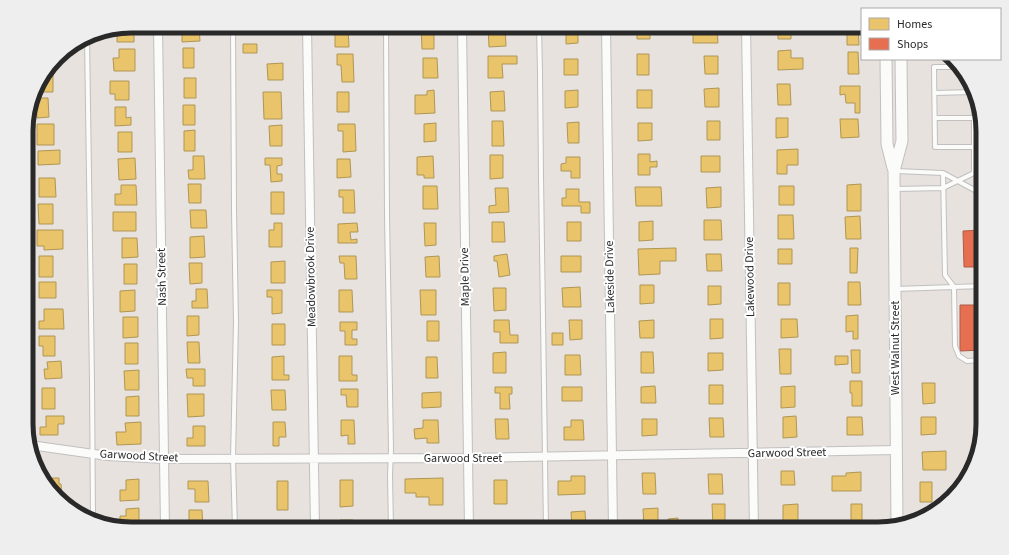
<svg xmlns="http://www.w3.org/2000/svg" width="1009" height="555" font-family="'Source Sans 3',sans-serif">
<style>
.homes{fill:#e9c46a;stroke:#af9656}
.shops{fill:#e76f51;stroke:#ae5a45}
.lines{fill:none;stroke-linecap:round;stroke-linejoin:round}
.service-casing{stroke:#c1bfc0;stroke-width:6}
.minor-casing{stroke:#c1bfc0;stroke-width:10}
.secondary-casing{stroke:#c1bfc0;stroke-width:13}
.service{stroke:#fbfbfa;stroke-width:4}
.minor{stroke:#fbfbfa;stroke-width:8}
.secondary{stroke:#fbfbfa;stroke-width:11}
.labels{text-anchor:middle;dominant-baseline:central;stroke-width:4;stroke-linejoin:round;paint-order:stroke}
.street-label{font-size:12px;fill:#292929;stroke:#fff}
.rim{fill:none;stroke:#292929;stroke-width:5}
</style>
<rect width="100%" height="100%" fill="#e7e2de"/>
<!-- homes -->
<path class="homes" d="M131,26H134V42H117V29Z
M187,26H199L200,41L182,42V34H187Z
M348,26L349,47H335V27Z
M421,26H434V49H422Z
M488,26H505L506,46L489,47Z
M566,26H578V43L566,44Z
M637,26H650V39H637Z
M705,26H717L718,43H693V29L705,28Z
M778,26H791V39H778Z
M838,26H858L859,45H847V32H838Z
M243,44H257V53H243Z
M183,48H194V68H183Z
M119,49H135V71H114L113,58H119Z
M791,50V58H803V69L778,70V51Z
M848,52H858L859,74H848Z
M337,54H353L354,82H342L341,65H337Z
M637,54H649V75H637Z
M488,56H517V64H502L503,78H488Z
M704,56H718V74H705Z
M423,58H437L438,78H423Z
M564,59H578V75H564Z
M283,63V80H268L267,64Z
M46,72H53V92H36L37,85L41,84V79Z
M184,78H196V98H184Z
M110,81H129V100H115V94H110Z
M777,84H790L791,105H778Z
M840,86H860V113H855V103H846L845,94L840,95Z
M719,88V107H705L704,89Z
M434,90L435,113L415,114V95H427V91Z
M578,90V107L565,108V91Z
M637,90H652V108H637Z
M504,91L505,111H491L490,92Z
M263,92H281L282,119H264Z
M337,92H349V112H337Z
M36,98H48L49,117L37,118Z
M183,105H195V125H183Z
M115,107H126V118L131,117V125L115,126Z
M776,118H788V137L776,138Z
M840,119H858L859,137L841,138Z
M492,121H503L504,146H492Z
M707,121H720V140H707Z
M579,122V143H568L567,123Z
M436,123V141L424,142V124Z
M638,123H652V140L638,141Z
M37,124H54V145H37Z
M338,124H355L356,151L343,152V131H338Z
M282,125V146H270L269,126Z
M195,130V151H184V131Z
M118,132H132V152H118Z
M798,149V165H787V174H777V150Z
M60,150V164L38,165V151Z
M638,154H650V162L657,161V167H650V175H638Z
M490,155H503V178L490,179Z
M193,156H204L205,179H189L188,170H193Z
M433,156L434,178H424V175H417V157Z
M701,156H720V172H701Z
M566,157H580V178H571V171H561V164L566,163Z
M135,158L136,179L119,180L118,159Z
M265,158H282V165L277,166V174H282V181L271,182L270,165H265Z
M337,159H350L351,177L337,178Z
M39,178H55L56,197H39Z
M188,184H201V203H189Z
M861,184V211H847V185Z
M121,185H136L137,205H115V194H121Z
M423,186H437L438,209H423Z
M779,186H794V205H779Z
M635,187H661L662,206H636Z
M721,187V207L707,208L706,188Z
M495,188H508L509,212L489,213V206L496,205Z
M566,189H579V202H590V213H581V206H562V198H566Z
M339,190H354L355,213H343V197H339Z
M271,192H284V214H271Z
M38,204H53V224H39Z
M190,210H206L207,228H191Z
M113,212H136V231H113Z
M778,215H793L794,239H778Z
M860,216L861,239H846L845,217Z
M704,220H721L722,240H704Z
M653,221V240L639,241V222Z
M492,222H504L505,242H492Z
M567,222H581V241H567Z
M274,223H282V247H269V230H274Z
M357,223L358,232H350L351,240L357,239V243H338V224Z
M424,223H436V245L425,246Z
M37,230H63V249L44,250V246H37Z
M204,236L205,257L190,258V237Z
M122,238H137L138,257L122,258Z
M676,248V261H660V274L639,275L638,249Z
M850,248H858L857,273H850Z
M778,249H792V264H778Z
M507,254L510,275L499,277L497,261H494V256Z
M706,254H721L722,271H707Z
M39,256H53V277H39Z
M339,256H356L357,279H345L344,263H340Z
M439,256L440,277H426L425,257Z
M561,256H581V272H561Z
M285,261V283H271V262Z
M189,263H202V283L190,284Z
M124,264H137V284H124Z
M39,282H56V298H39Z
M848,282H860L861,305H848Z
M778,283H790V305H778Z
M640,285H654V303L640,304Z
M708,286H721V304L708,305Z
M580,287L581,307H563L562,288Z
M493,288H506V310L494,311Z
M196,289H207L208,308H192V301H196Z
M135,290V311L120,312V291Z
M267,290H282V313L272,314V297H267Z
M339,290H352L353,312H339Z
M420,290H436V315H421Z
M44,309H63L64,329H39V321H44Z
M858,315V339H853V331L846,332V316Z
M187,316H199V335L187,336Z
M123,317H138V337L123,338Z
M710,319H723V338L710,339Z
M781,319H797L798,337L781,338Z
M494,320H509L510,335H518V343H500V332H494Z
M569,320H582V339L570,340Z
M654,320V338H640L639,321Z
M427,321H439V341H427Z
M340,322H357V330H352V339H357V345H345V331H340Z
M272,324H285V345H272Z
M552,333H563V345H552Z
M39,336H55V356H43V346H39Z
M187,342H199L200,363H188Z
M125,343H138V364H125Z
M779,349H791V374H780Z
M851,350H860V373H852Z
M506,352V373H493V353Z
M641,352H653L654,373H641Z
M708,353H723V370L708,371Z
M565,355H580L581,375H565Z
M284,356V375H289V380H272V357Z
M339,356H352V375H357V381H339Z
M835,356H848V364L835,365Z
M426,357H437L438,378H426Z
M61,361L62,378L45,379L44,369H48L47,362Z
M186,369H205V386H193V378H187Z
M139,370V390H125L124,371Z
M850,381H862V406H852V393H850Z
M922,383H935V403L923,404Z
M709,385H723V404H709Z
M655,386L656,403H641V387Z
M795,386V407L781,408V387Z
M495,387H512V394H509L510,409H500V393H495Z
M562,387H582V401H562Z
M42,388H55V409H42Z
M341,389H358V407H347L346,395H341Z
M271,390H285L286,410H272Z
M441,392V407L422,408V393Z
M187,394H204V416L188,417Z
M139,396V416H126V397Z
M46,416H64V424H58V435H40V427H46Z
M796,416L797,437L783,438V417Z
M847,417H862L863,435H847Z
M921,417H936V434L921,435Z
M709,418H723L724,437H710Z
M495,419H508L509,439H496Z
M642,419H657V435L642,436Z
M341,420H354L355,444H348V435L341,436Z
M423,420H438L439,443H427V438L415,439L414,429L423,428Z
M571,420H583L584,440H564V427H571Z
M141,422V444L117,445L116,432H126L125,423Z
M273,422H285L286,437H279V446H273Z
M193,426H205V446H187V438H193Z
M946,451V470H923L922,452Z
M781,471H794L795,485H781Z
M861,472V491H832V476H846V473Z
M642,473H655L656,494H643Z
M708,474H722L723,494H709Z
M571,476H585V494L558,495V481H571Z
M43,478H59V484H61L62,497H59L48,488Z
M443,478V505H429V497H416V493H405V479Z
M139,479V500L120,501V490H126V480Z
M340,480H353V506L340,507Z
M494,480H507V504H494Z
M188,481H208L209,502H195V489H188Z
M277,481H288V510H277Z
M920,482H932V502H920Z
M712,504H725V527H713Z
M798,504V525H783V505Z
M851,504H862V526H851Z
M139,508V529H130L120,526V516H126V509Z
M658,508V527H644L643,509Z
M189,510H202L203,529H189Z
M585,511L586,529H572L571,512Z
M678,518V529H668V519Z
M340,520H353V529H341Z
M444,523V529H430V524Z
M495,524H509V529H495Z
M272,526H289V529H272Z"/>
<!-- shops -->
<path class="shops" d="M982,230L983,267H964L963,231Z
M982,301H983V350L960,351V305H982Z"/>
<g class="lines">
<!-- service casing -->
<g class="service-casing">
<path id="service" d="M233,26L234,210L236,322L233,459L235,529
M386,26L387,216L391,449L390,475L391,529
M539,26L540,73L541,177L546,529
M87,37L92,382L93,520
M959,67H934L935,147H982
M935,93L973,92
M935,118H982
M896,171L943,173L982,194
M943,173L945,275L954,287L955,346L959,356L967,361L983,360
M974,173L982,172
M895,189L943,188L974,173V96
M895,289L983,286"/>
</g>
<!-- minor casing -->
<g class="minor-casing">
<path id="minor" d="M158,26L165,529
M307,26L315,529
M462,26L469,529
M606,26L613,529
M746,26L754,529
M30,445L108,456L164,459L468,458L896,450"/>
</g>
<!-- secondary casing -->
<g class="secondary-casing">
<path id="secondary" d="M886,59L887,144L893,168
M897,525L894,171L902,141L901,59"/>
</g>
<!-- service -->
<use href="#service" class="service"/>
<!-- minor -->
<use href="#minor" class="minor"/>
<!-- secondary -->
<use href="#secondary" class="secondary"/>
</g>
<g class="labels">
<!-- street labels -->
<g class="street-label">
<text transform="translate(162 277) rotate(-91)">Nash Street</text>
<text transform="translate(311 277) rotate(-91)">Meadowbrook Drive</text>
<text transform="translate(465 277) rotate(-91)">Maple Drive</text>
<text transform="translate(610 277) rotate(-91)">Lakeside Drive</text>
<text transform="translate(750 277) rotate(-91)">Lakewood Drive</text>
<text transform="translate(895 348) rotate(-90)">West Walnut Street</text>
<text transform="translate(787 453) rotate(-1)">Garwood Street</text>
<text transform="translate(139 456) rotate(3)">Garwood Street</text>
<text x="463" y="458">Garwood Street</text>
</g>
</g>
<!-- crop -->
<path d="M0 0H1009V555H0ZM131 33H878A98 98 0 0 1 976 131V424A98 98 0 0 1 878 522H131A98 98 0 0 1 33 424V131A98 98 0 0 1 131 33Z" fill="#eee" fill-rule="evenodd"/>
<path class="rim" d="M131 33H878A98 98 0 0 1 976 131V424A98 98 0 0 1 878 522H131A98 98 0 0 1 33 424V131A98 98 0 0 1 131 33Z"/>
<!-- legend -->
<rect x="861" y="8" width="140" height="52" fill="#ffffff" stroke="#a9a9a9"/>
<rect x="869" y="18" width="20" height="12" fill="#e9c46a" stroke="#a9a9a9"/>
<text x="897" y="28" font-size="12" fill="#292929">Homes</text>
<rect x="869" y="38" width="20" height="12" fill="#e76f51" stroke="#a9a9a9"/>
<text x="897" y="48" font-size="12" fill="#292929">Shops</text>
</svg>
